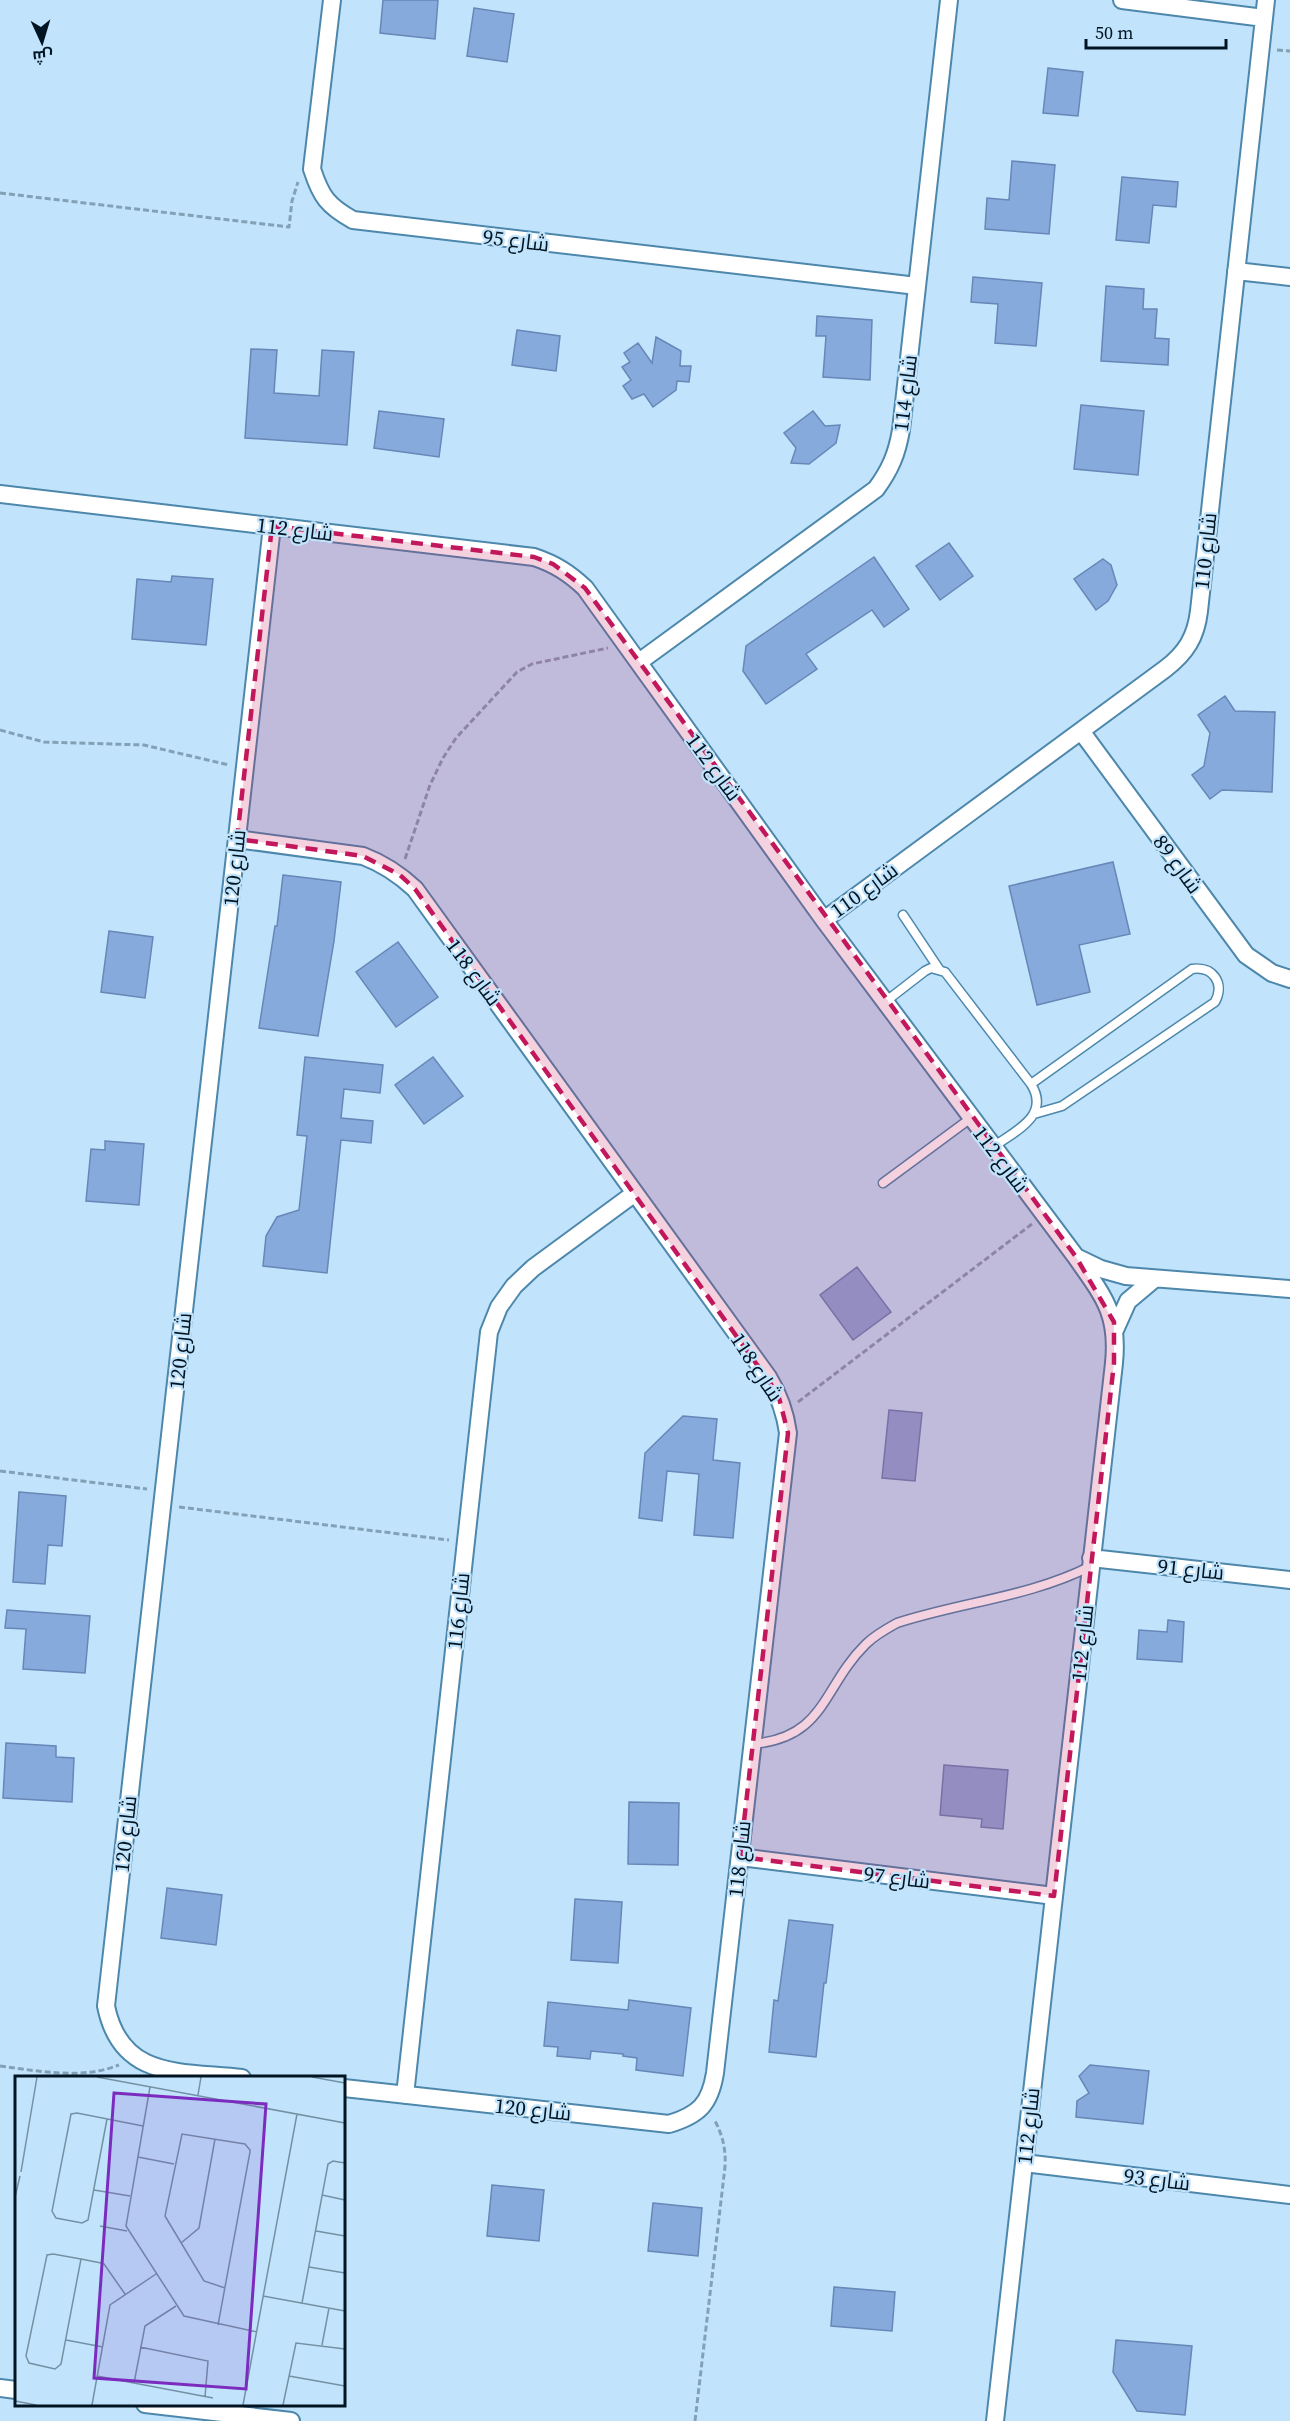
<svg xmlns="http://www.w3.org/2000/svg" width="1290" height="2421" font-family="'Source Serif 4',Cairo,serif">
<style>
.building{fill:#87aadc;stroke:#6687b7;stroke-width:1.5}
.lines{fill:none;stroke-linecap:round;stroke-linejoin:round}
.service-casing{stroke:#4d87ab;stroke-width:11}
.minor-casing{stroke:#4d87ab;stroke-width:20}
.path{stroke:#83a1b6;stroke-width:3;stroke-dasharray:6 3;stroke-linecap:butt}
.service{stroke:#fff;stroke-width:8}
.minor{stroke:#fff;stroke-width:16}
.marked{fill:#c2185b;fill-opacity:0.2;stroke:#c2185b;stroke-width:4.5;stroke-dasharray:12 8;stroke-linejoin:round}
.labels{text-anchor:middle;dominant-baseline:central;stroke-width:4.5;stroke-linejoin:round;paint-order:stroke}
.street-label{font-size:21px;fill:#001421;stroke:#c1e4fc}
.inset-road{fill:none;stroke:#7491a4;stroke-width:1.5}
.view{fill:#7b2cbf;fill-opacity:0.15;stroke:#7b2cbf;stroke-width:3}
.inset-edge{fill:none;stroke:#001421;stroke-width:3}
</style>
<rect width="100%" height="100%" fill="#c1e4fc"/>
<!-- building -->
<path class="building" d="M383,0H438L435,39L380,33Z
M474,8L514,14L507,62L467,56Z
M1048,68L1083,72L1078,116L1043,113Z
M1012,161L1055,165L1049,234L985,229L987,198L1009,200Z
M1122,177L1178,182L1176,207L1153,205L1149,243L1116,240Z
M973,277L1042,283L1036,346L995,343L998,304L971,302Z
M1106,286L1144,289L1143,309H1157L1155,338L1169,339L1168,365L1101,361Z
M817,316L872,320L870,380L823,377L826,336H816Z
M517,330L560,336L556,371L512,365Z
M656,337L681,351L680,366H691L689,382L677,381L676,390L653,407L644,394L632,399L623,386L631,380L622,367L630,362L624,353L638,343L652,363Z
M251,349L277,350L274,393L319,396L322,350L354,352L347,445L245,438Z
M1081,405L1144,411L1138,475L1074,469Z
M379,411L444,419L439,457L374,448Z
M813,411L825,426L840,425L836,443L809,464L791,463L796,448L784,433Z
M949,543L973,576L940,600L916,566Z
M874,557L909,609L884,627L872,610L806,654L817,669L766,704L743,671L746,646Z
M1103,559L1111,565L1117,585L1108,601L1096,610L1074,579Z
M172,576L213,579L206,645L132,639L137,579L171,582Z
M1225,696L1235,711L1275,712L1272,792L1222,790L1210,799L1192,775L1204,766L1210,733L1198,715Z
M1113,862L1130,934L1079,945L1090,992L1037,1005L1009,886Z
M283,875L341,882L334,941L318,1036L259,1028L275,926H277Z
M109,931L153,937L145,998L101,992Z
M398,942L438,997L396,1027L356,972Z
M305,1057L383,1065L380,1093L344,1089L341,1118L373,1121L371,1143L341,1140L327,1273L263,1266L266,1236L277,1217L299,1210L307,1136L297,1135Z
M433,1057L463,1096L424,1124L395,1085Z
M105,1141L144,1144L139,1205L86,1201L91,1149L105,1150Z
M857,1267L891,1312L853,1340L820,1295Z
M889,1410L922,1413L915,1481L882,1478Z
M683,1416L717,1419L713,1460L740,1463L733,1538L694,1535L699,1474L667,1471L662,1521L639,1518L645,1453Z
M19,1492L66,1496L62,1546L48,1545L45,1584L13,1582Z
M7,1610L90,1616L85,1673L23,1669L26,1629L5,1628Z
M1168,1620L1184,1622L1182,1662L1137,1659L1139,1630L1167,1632Z
M6,1743L56,1746V1757L74,1758L72,1802L3,1798Z
M944,1765L1008,1770L1003,1829L981,1827L982,1819L940,1815Z
M629,1802L679,1803L678,1865L628,1864Z
M167,1888L222,1895L216,1945L161,1938Z
M575,1899L622,1902L618,1963L571,1960Z
M789,1920L833,1925L826,1983H824L816,2057L769,2052L774,2000L778,2001Z
M629,2000L691,2008L683,2076L636,2070L637,2058L623,2056V2054L591,2051L590,2059L557,2056L558,2047L544,2046L548,2002L628,2010Z
M1090,2065L1149,2071L1143,2124L1076,2117L1077,2101L1089,2093L1079,2076Z
M492,2185L544,2190L539,2241L487,2236Z
M653,2203L702,2208L698,2256L648,2251Z
M834,2287L895,2292L892,2331L831,2326Z
M1116,2340L1192,2346L1185,2415L1137,2411L1113,2372Z"/>
<g class="lines">
<!-- service casing -->
<g class="service-casing">
<path id="service" d="M903,915L939,969
M885,1002L925,971L931,968L945,972L1031,1084C1051,1116 1015,1131 993,1147
M1031,1084L1192,969C1213,966 1225,983 1215,1002L1062,1106L1034,1114
M883,1183L971,1118
M752,1744C826,1738 822,1687 866,1644C875,1635 886,1629 897,1623C961,1602 1030,1597 1091,1566"/>
</g>
<!-- minor casing -->
<g class="minor-casing">
<path id="minor" d="M332,0L312,169C321,197 328,206 353,220L917,286
M1122,0L1264,18
M1236,271L1290,277
M0,494L534,557C555,564 569,573 585,588L824,920L1076,1257C1103,1296 1119,1313 1114,1363L995,2421
M639,662L876,489C890,470 897,454 901,430L949,0
M1081,731L1246,955L1272,973L1290,979
M237,839L363,856C384,864 399,874 415,889L768,1377C779,1395 785,1411 788,1433L715,2073C710,2104 699,2115 669,2124L344,2088
M824,920L1165,669C1186,653 1196,637 1199,611L1266,0
M1076,1257L1101,1269L1126,1276L1290,1289
M1115,1330L1128,1301L1153,1280
M1091,1558L1290,1580
M740,1857L1054,1896
M242,2078C181,2071 121,2080 106,2006L272,526
M405,2095L489,1332L499,1307L514,1286L533,1268L635,1193
M1024,2163L1290,2195
M0,2388L16,2390
M145,2404L291,2421"/>
</g>
<!-- path -->
<path class="path" d="M1277,50L1290,51
M0,193L289,227L292,201L298,182
M0,730L44,742L144,745L229,765
M405,859L430,785L443,758L456,738L517,672L532,664L608,648
M798,1402L1032,1224
M0,1471L147,1489
M179,1507L449,1540
M0,2066C40,2071 81,2080 119,2065
M695,2421L725,2167C726,2149 723,2136 714,2119"/>
<!-- service -->
<use href="#service" class="service"/>
<!-- minor -->
<use href="#minor" class="minor"/>
</g>
<!-- marked area -->
<path class="marked" d="M272,526L534,557L553,564L585,588L1076,1257L1114,1322V1363L1054,1896L740,1857L788,1433L778,1394L415,889L400,875L363,856L237,839Z"/>
<g class="labels">
<!-- street labels -->
<g class="street-label">
<text transform="translate(516 240) rotate(7)">شارع 95</text>
<text transform="translate(905 393) rotate(-83)">شارع 114</text>
<text transform="translate(295 529) rotate(7)">شارع 112</text>
<text transform="translate(1205 551) rotate(-84)">شارع 110</text>
<text transform="translate(714 767) rotate(54)">شارع 112</text>
<text transform="translate(1178 864) rotate(54)">شارع 89</text>
<text transform="translate(234 868) rotate(-84)">شارع 120</text>
<text transform="translate(864 890) rotate(-36)">شارع 110</text>
<text transform="translate(474 972) rotate(54)">شارع 118</text>
<text transform="translate(1001 1159) rotate(53)">شارع 112</text>
<text transform="translate(180 1351) rotate(-84)">شارع 120</text>
<text transform="translate(757 1367) rotate(57)">شارع 118</text>
<text transform="translate(1191 1569) rotate(6)">شارع 91</text>
<text transform="translate(458 1611) rotate(-84)">شارع 116</text>
<text transform="translate(1082 1643) rotate(-84)">شارع 112</text>
<text transform="translate(125 1834) rotate(-84)">شارع 120</text>
<text transform="translate(739 1859) rotate(-84)">شارع 118</text>
<text transform="translate(897 1877) rotate(7)">شارع 97</text>
<text transform="translate(533 2109) rotate(6)">شارع 120</text>
<text transform="translate(1028 2126) rotate(-84)">شارع 112</text>
<text transform="translate(1157 2179) rotate(7)">شارع 93</text>
</g>
</g>
<!-- overview -->
<g transform="translate(15 2076)">
<rect width="330" height="330" fill="#c1e4fc"/>
<path class="inset-road" d="M82,1L330,47M297,1L330,7M135,11L111,150L169,240L242,256M183,19L186,1M92,43L73,144L67,147L41,142L37,135L56,38L62,37L128,50M123,81L159,88M6,96L22,1M79,114L115,120M307,119L330,124M0,121L5,100M85,150L112,155M301,155L330,160M166,167L184,152L200,63M66,183L46,288L40,293L14,287L11,280L32,179L38,178L66,183L86,187L89,188L110,218M294,191L330,197M248,220L330,235M287,227L313,88L318,85L330,87M203,249L235,76V74L230,68L167,58L150,140L189,205L210,212M51,264L88,271M307,269L314,232M125,271L193,285L190,321M82,300L198,322M274,300L330,310M119,307L130,250L161,230M0,325L21,329M77,329L95,229L141,198M228,329L282,38M268,329L281,267L330,273"/>
<path class="view" d="M99,17L251,28L231,313L79,302Z"/>
<rect width="330" height="330" class="inset-edge"/>
</g>
<!-- north arrow -->
<g transform="translate(42 42) rotate(176)" stroke="#c1e4fc" stroke-width="4.5" paint-order="stroke">
<path d="M0-4.5L10 22L0 15L-10 22Z" fill="#001421"/>
<text y="-9" font-size="16" font-weight="bold" text-anchor="middle" fill="#001421">ش</text>
</g>
<!-- scale -->
<path d="M1086 39v9h140v-9" fill="none" stroke="#001421" stroke-width="3"/>
<text x="1095" y="39" font-size="18" fill="#001421" stroke="#c1e4fc" stroke-width="4.5" paint-order="stroke">50 m</text>
</svg>
